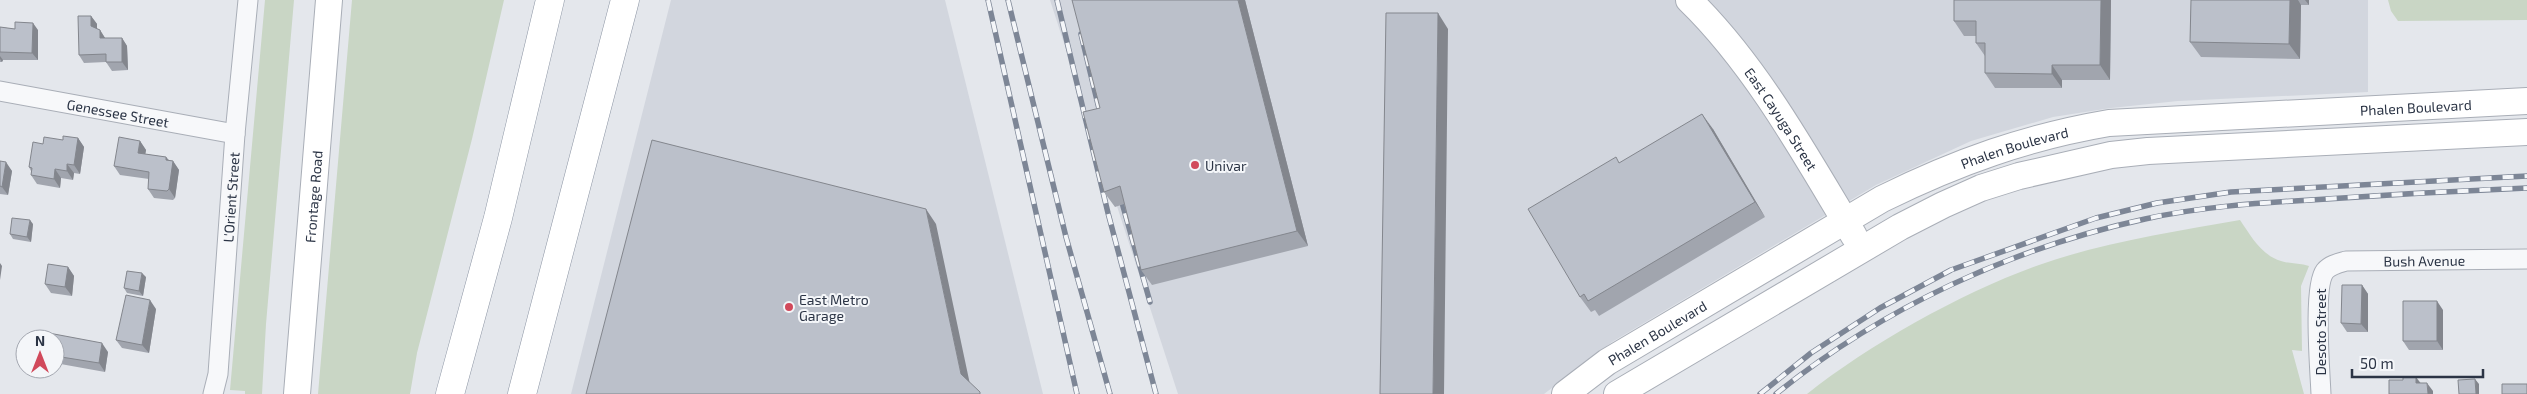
<svg xmlns="http://www.w3.org/2000/svg" width="2527" height="394" font-family="'Exo 2',sans-serif">
<style>
.built{fill:#d2d6de}
.green{fill:#c9d6c5}
.lines{fill:none;stroke-linecap:round;stroke-linejoin:round}
.street-casing{stroke:#a9aeb7;stroke-width:21}
.secondary-casing{stroke:#a9aeb7;stroke-width:28}
.highway-casing{stroke:#8b94a3;stroke-width:29}
.street{stroke:#f7f8fa;stroke-width:19}
.secondary{stroke:#fff;stroke-width:26}
.highway{stroke:#fff;stroke-width:28}
.rail-casing{stroke:#7d8696;stroke-width:5.5}
.rail{stroke:#f4f6f9;stroke-width:4;stroke-dasharray:11;stroke-linecap:butt}
.wall{fill:#a1a5ae}
.shaded-wall{fill:#83868d}
.building{fill:#bbc0ca;stroke:#83868d}
.poi-dot{fill:#d1495b;stroke:#f4f6f9;stroke-width:2}
.labels{text-anchor:middle;dominant-baseline:central;stroke-width:4;stroke-linejoin:round;paint-order:stroke}
.street-label{font-size:14px;fill:#2b3445;stroke:#f4f6f9}
.poi-label{font-size:14px;fill:#2b3445;stroke:#f4f6f9;text-anchor:start}
</style>
<rect width="100%" height="100%" fill="#e4e7ec"/>
<!-- built -->
<path class="built" d="M671,0H945L1043,394H571Z
M1050,0H2368V92L2178,101L2111,108L2053,117L1971,141L1876,185L1612,342L1544,394H1178Z"/>
<!-- green -->
<path class="green" d="M265,0H294L266,324L262,394H245V391L230,390Z
M352,0H504L472,139L417,353L410,394H318Z
M2388,0H2527V20L2398,21L2391,11Z
M2240,220C2251,236 2261,255 2281,261C2290,264 2300,263 2309,266L2301,286L2302,351L2292,350L2304,394H1807C1870,344 1963,292 2039,265C2104,242 2173,232 2240,220Z"/>
<g class="lines">
<!-- street casing -->
<g class="street-casing">
<g id="street">
<path id="s1" d="M0,91L235,134"/>
<path id="s2" d="M213,394L218,374L235,134L248,0"/>
<path id="s3" d="M2321,394C2320,371 2313,286 2325,271C2330,265 2339,263 2346,261L2527,259"/>
</g>
</g>
<!-- secondary casing -->
<g class="secondary-casing">
<g id="secondary">
<path id="s4" d="M1689,0C1756,65 1806,156 1854,236"/>
<path id="s5" d="M297,394L329,0"/>
<path id="s6" d="M1565,394L1607,362L1882,199C1957,162 2027,137 2109,123L2527,101"/>
<path d="M1617,394L1900,227L1943,205L1981,188L2019,176L2111,155L2148,151L2527,132"/>
</g>
</g>
<!-- highway casing -->
<g class="highway-casing">
<path id="highway" d="M450,394L498,218L550,0
M522,394L625,0"/>
</g>
<!-- street -->
<use href="#street" class="street"/>
<!-- secondary -->
<use href="#secondary" class="secondary"/>
<!-- highway -->
<use href="#highway" class="highway"/>
<!-- rail casing -->
<g class="rail-casing">
<path id="rail" d="M988,0L1077,394
M1008,0L1066,237L1110,394
M1057,0L1108,213L1156,394
M1081,34L1102,121
M1119,192L1150,302
M1760,394L1811,353L1880,308L1951,270L2096,218L2157,203L2231,192L2527,176
M1776,394C1882,308 2012,248 2145,219C2199,207 2256,203 2311,200C2383,195 2455,191 2527,188"/>
</g>
<!-- rail -->
<use href="#rail" class="rail"/>
</g>
<!-- wall -->
<path class="wall" d="M1245,0L1308,246L1152,285L1141,270L1124,204L1115,207L1104,192L1100,108Z
M2111,0L2110,80H2062V88H1995L1985,73V56L1976,43V36H1964L1954,21Z
M2191,0H2309V5H2301L2300,59L2201,57L2190,42Z
M91,16L97,24V29L100,30L105,38H122L127,46L128,70L112,71L106,62L84,63L79,55Z
M0,27L15,29L38,30V60H3L2,62H0Z
M1713,129L1765,217L1599,316L1595,310L1591,312L1580,297L1620,163Z
M78,138L84,147L80,174L74,173L73,180L61,178L60,188L37,184L31,175V171L29,167L43,144Z
M140,141L146,150L145,154L166,157L169,160L173,161L179,170L175,198L173,200L154,198L148,189L149,179L120,175L114,166Z
M0,161L12,171L8,195L0,194Z
M33,224L31,242L13,239L10,234Z
M68,267L74,276L72,296L51,293L45,284Z
M146,277L143,296L127,293L124,288Z
M2362,285L2368,294V332H2347L2341,323Z
M156,309L149,353L122,348L116,340Z
M2443,310V350H2409L2403,341Z
M55,339L108,352L105,372L55,363Z"/>
<!-- shaded-wall -->
<path class="shaded-wall" d="M1238,0H1245L1308,246L1297,231Z
M2101,0H2111L2110,80L2100,65Z
M2290,0H2298L2301,5L2300,59L2289,44Z
M2305,0H2309V5Z
M1438,13L1448,29L1444,394H1433Z
M91,16L97,24V34L91,26Z
M33,23L38,30V60L32,53Z
M100,30L105,38H100Z
M122,38L127,46L128,70L122,62Z
M0,56L3,60L2,62L0,59Z
M2052,65L2062,80V88L2052,74Z
M1702,114L1713,129L1765,217L1755,202Z
M78,138L84,147L80,174L74,165Z
M140,141L146,150L144,162L138,153Z
M166,157L172,165L173,161L179,170L175,198L169,189L166,160Z
M6,162L12,171L8,195L2,187Z
M67,164L74,173L73,180L67,171Z
M55,169L61,178L60,188L54,179Z
M926,209L936,224L971,389L961,374Z
M30,220L33,224L31,242L27,237Z
M0,263L2,266L0,280Z
M68,267L74,276L72,296L65,287Z
M142,273L146,277L143,296L139,291Z
M2362,285L2368,294V332L2361,324Z
M150,300L156,309L149,353L142,345Z
M2437,301L2443,310V350L2437,341Z
M102,343L108,352L105,372L99,363Z
M2416,377L2422,385L2416,383Z
M2475,379L2479,384V394H2476Z
M2427,383L2433,391V394H2428Z"/>
<!-- building -->
<path class="building" d="M1072,0H1238L1297,231L1141,270L1120,186L1104,192L1083,112L1100,108Z
M1954,0H2101L2100,65H2052V74L1985,73V43H1976V21H1954Z
M2191,0H2290L2289,44L2190,42Z
M1386,13H1438L1433,394H1380Z
M78,16H91V26L100,30V38H122V62H106V54L79,55Z
M15,22L33,23L32,53L0,52V27L15,29Z
M1702,114L1755,202L1588,301L1584,294L1580,297L1528,209L1616,157L1619,163Z
M63,136L78,138L74,165L67,164V171L55,169L54,179L31,175L32,168L29,167L33,142L43,144L44,137L63,140Z
M119,137L140,141L138,153L166,157V160L173,161L169,189L167,191L148,189L149,172L114,166Z
M652,140L926,209L961,374L980,392V394H586Z
M0,161L6,162L2,187L0,186Z
M12,218L30,220L27,237L10,234Z
M48,264L68,267L65,287L45,284Z
M127,271L142,273L139,291L124,288Z
M2342,285H2362L2361,324L2341,323Z
M126,295L150,300L142,345L116,340Z
M2403,301H2437V341H2403Z
M38,331L102,343L99,363L55,356V339H37Z
M2403,377H2416V383H2427L2428,394H2389V380H2403Z
M2475,379L2476,394H2459L2458,380Z
M2502,384H2527V394H2502Z"/>
<!-- markers -->
<g class="poi-dot">
<circle cx="1195" cy="165" r="5"/>
<circle cx="789" cy="307" r="5"/>
</g>
<g class="labels">
<!-- street labels -->
<g class="street-label">
<text stroke="none"><textPath href="#s6" startOffset="920">Phalen Boulevard</textPath></text>
<text stroke="none"><textPath href="#s1" startOffset="120">Genessee Street</textPath></text>
<text stroke="none"><textPath href="#s4" startOffset="151">East Cayuga Street</textPath></text>
<text stroke="none"><textPath href="#s6" startOffset="515">Phalen Boulevard</textPath></text>
<text stroke="none"><textPath href="#s2" startOffset="198">L'Orient Street</textPath></text>
<text stroke="none"><textPath href="#s5" startOffset="198">Frontage Road</textPath></text>
<text stroke="none"><textPath href="#s3" startOffset="226">Bush Avenue</textPath></text>
<text transform="translate(2320 332) rotate(-90)">Desoto Street</text>
<text stroke="none"><textPath href="#s6" startOffset="111">Phalen Boulevard</textPath></text>
</g>
<!-- poi labels -->
<g class="poi-label">
<text x="1205" y="165">Univar</text>
<text x="799" y="299">East Metro<tspan x="799" dy="16">Garage</tspan></text>
</g>
</g>
<!-- north arrow -->
<g transform="translate(40 354)"><circle r="24" fill="#f4f6f9" stroke="#a4a8b1"/>
<path d="M0-4L9 19L0 12L-9 19Z" fill="#d1495b"/>
<text y="-8" font-size="14" font-weight="bold" text-anchor="middle" fill="#2b3445">N</text>
</g>
<!-- scale -->
<path d="M2352 369v8h131v-8" fill="none" stroke="#2b3445" stroke-width="2.5"/>
<text x="2360" y="369" font-size="15" fill="#2b3445" stroke="#f4f6f9" stroke-width="4" paint-order="stroke">50 m</text>
</svg>
